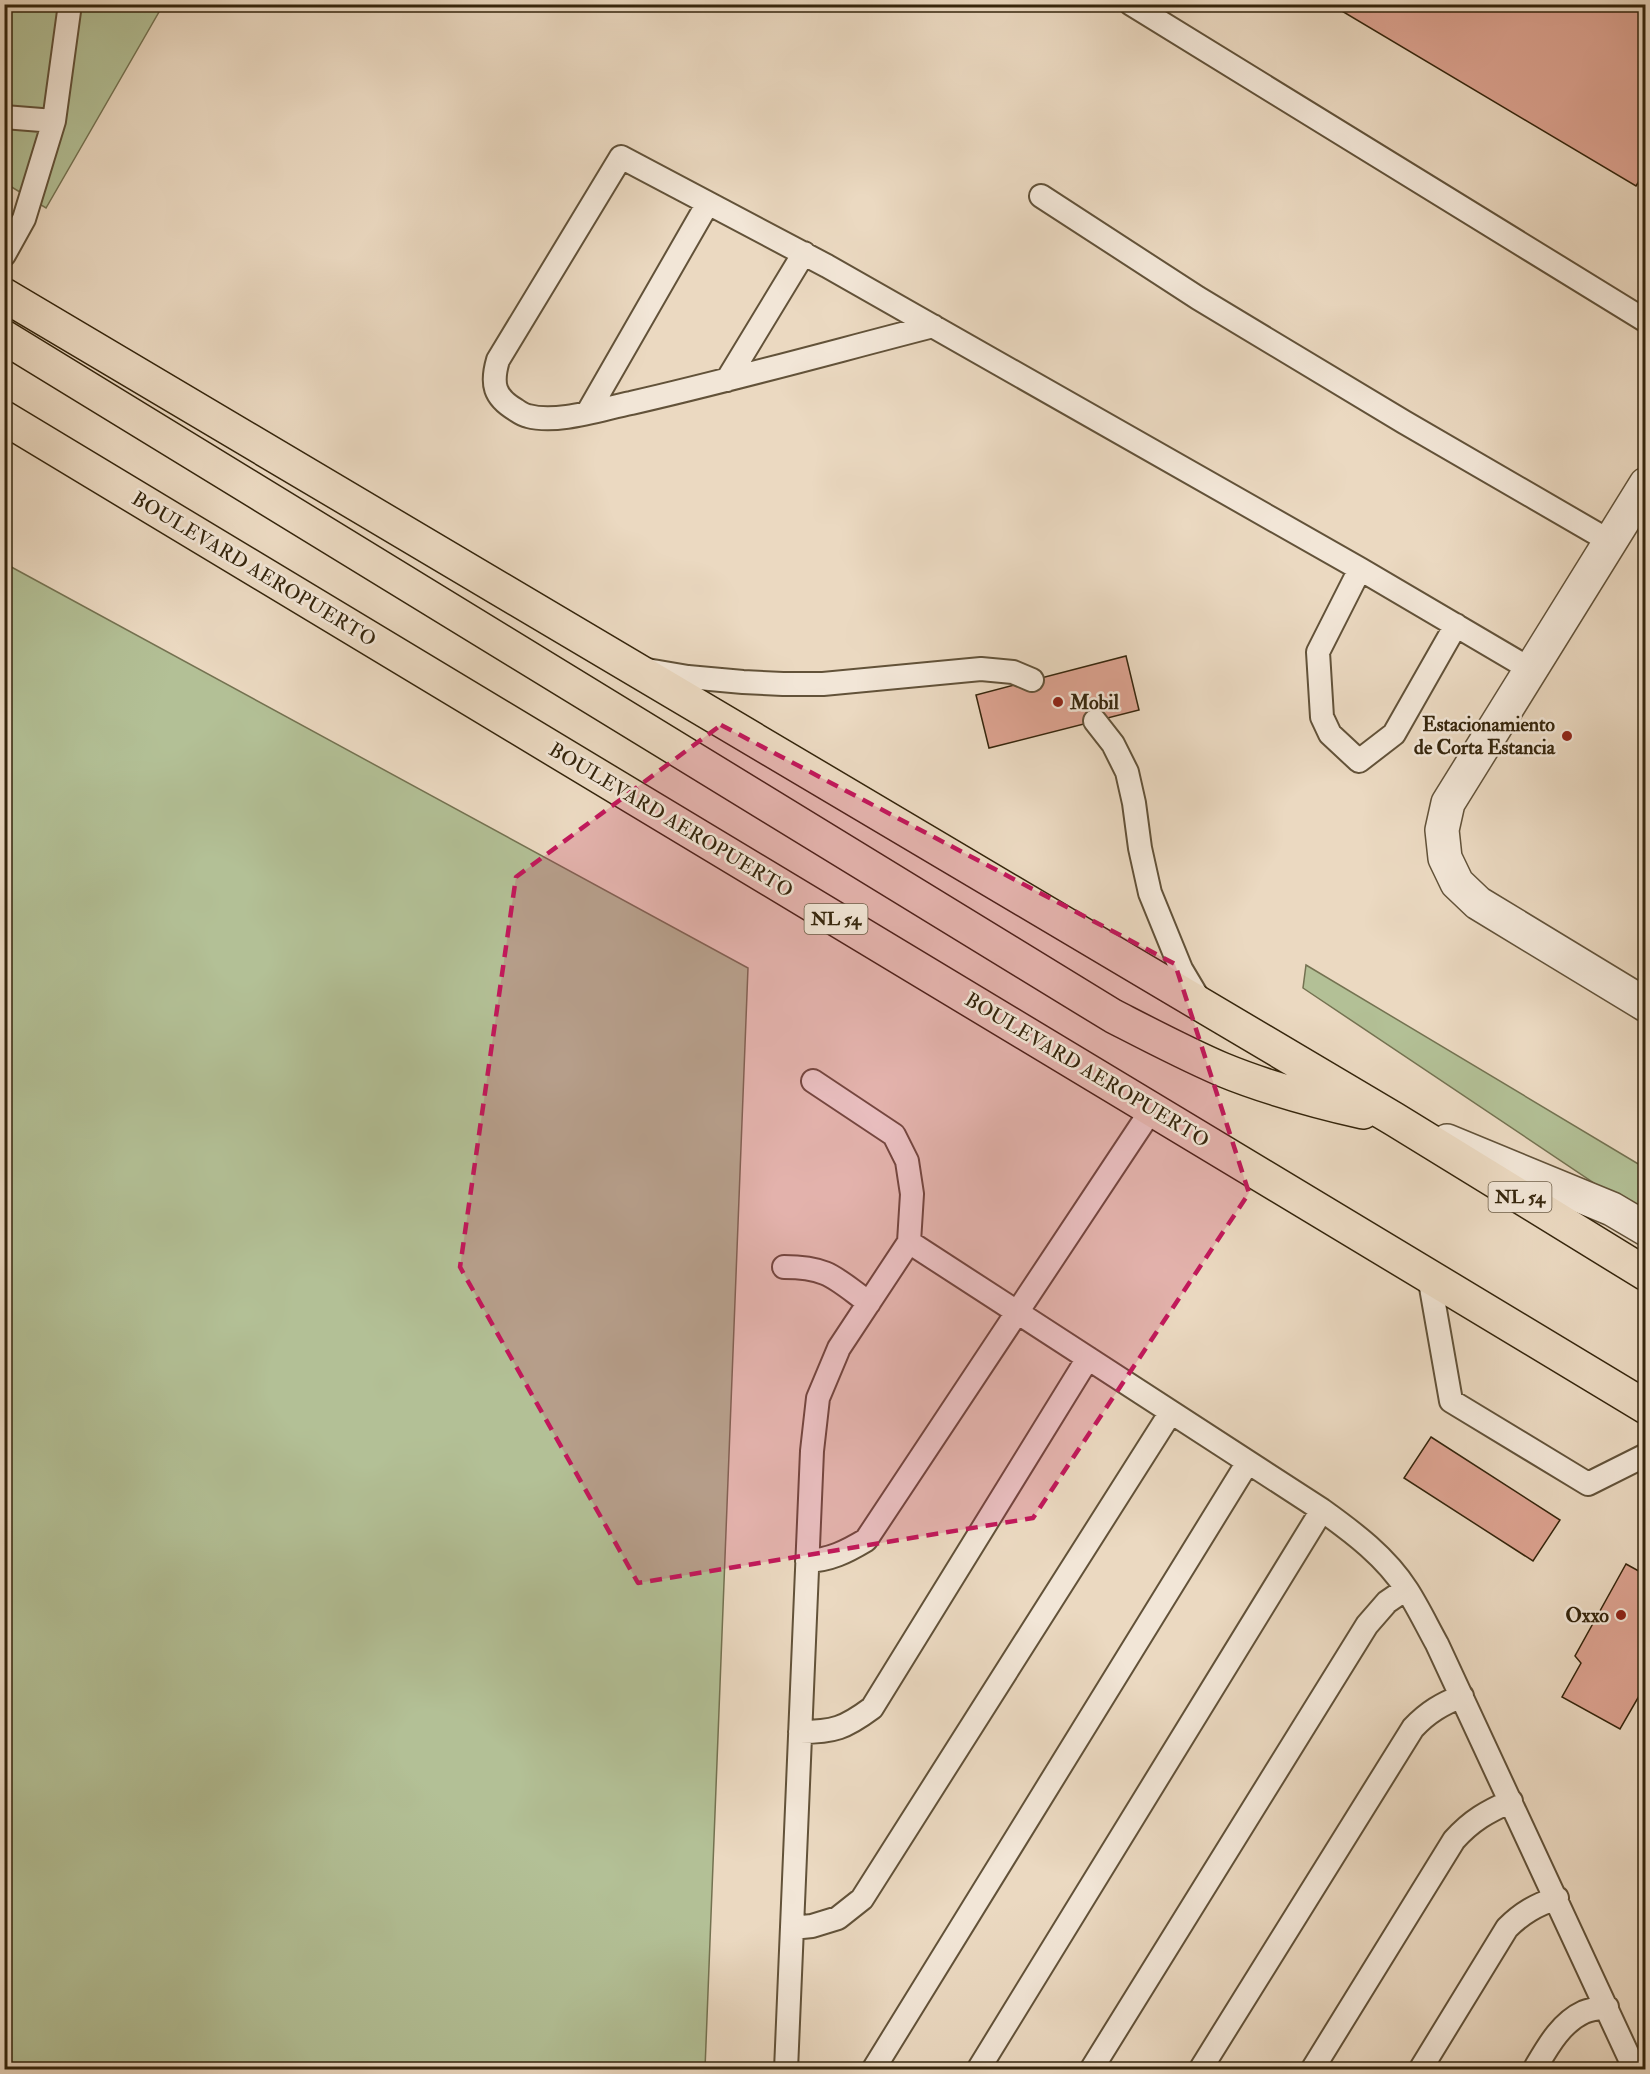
<svg xmlns="http://www.w3.org/2000/svg" width="1650" height="2074" font-family="'IM FELL Double Pica',serif">
<style>
.green{fill:#b3c096;stroke:#747251;stroke-width:1.5}
.building{fill:#dda391;stroke:#35250c;stroke-width:1.5}
.lines{fill:none;stroke-linecap:round;stroke-linejoin:round}
.lane-casing{stroke:#625239;stroke-width:26}
.street-casing{stroke:#625239;stroke-width:36}
.highway-casing{stroke:#35250c;stroke-width:36}
.lane{stroke:#f2e6d7;stroke-width:22}
.street{stroke:#f2e6d7;stroke-width:33}
.highway{stroke:#ebd9c1;stroke-width:33}
.marked{fill:#c2185b;fill-opacity:0.2;stroke:#c2185b;stroke-width:4.5;stroke-dasharray:12 8;stroke-linejoin:round}
.poi-dot{fill:#8f2418;stroke:#f2e6d7;stroke-width:2}
.labels{text-anchor:middle;dominant-baseline:central;stroke-width:5;stroke-linejoin:round;paint-order:stroke}
.shield{fill:#f2e6d7;stroke:#6e5f49;stroke-width:1.5}
.shield-label{font-size:18px;font-weight:bold;fill:#35250c}
.street-label{font-size:20px;fill:#35250c;stroke:#f2e6d7}
.poi-label{font-size:20px;font-weight:bold;fill:#35250c;stroke:#f2e6d7;text-anchor:end}
</style>
<rect width="100%" height="100%" fill="#ebd9c1"/>
<filter id="stains"><feTurbulence type="fractalNoise" baseFrequency=".00333" numOctaves="4"/><feColorMatrix values="0 0 0 0 .2 0 0 0 0 .09 0 0 0 0 .02 0 0 0 .5 -.17"/></filter>
<radialGradient id="worn" r=".72"><stop offset=".6" stop-color="#630" stop-opacity="0"/><stop offset="1" stop-color="#630" stop-opacity=".3"/></radialGradient>
<!-- green -->
<path class="green" d="M4,5H163L46,208L5,183Z
M4,563L748,968L705,2069H5Z
M1306,965L1645,1168V1214L1606,1191L1303,988Z"/>
<!-- building -->
<path class="building" d="M1330,4H1646V170L1636,186Z
M1126,656L1139,710L989,748L976,695Z
M1431,1437L1560,1520L1533,1561L1404,1478Z
M1626,1564L1646,1575V1684L1620,1729L1562,1697L1581,1663L1575,1656Z"/>
<g class="lines">
<!-- lane casing -->
<g class="lane-casing">
<path id="lane" d="M1131,4L1646,321
M4,117L54,121
M1041,196L1198,298L1404,422L1611,542
M4,255L24,219L54,121L70,4
M933,326C832,352 732,380 631,403C601,409 558,424 528,416C523,415 519,412 516,410C494,397 491,384 498,360L621,157L827,266L1360,569L1530,669
M727,380L804,253
M588,412L708,203
M1360,569L1318,652L1322,717L1330,734L1359,761L1394,734L1456,625
M647,670L688,677L743,682L783,684H823L981,669L1013,672L1032,680
M1095,721L1113,744L1127,772L1134,803L1140,848L1150,893L1181,969L1200,1001
M909,1242L1322,1510C1354,1533 1386,1557 1407,1590C1418,1607 1427,1626 1437,1644L1635,2070
M784,1267C828,1267 835,1278 869,1303
M1429,1276L1451,1401L1588,1484L1646,1455
M807,1561C830,1560 846,1552 866,1540L1152,1109
M800,1732C834,1732 845,1728 872,1708L1088,1358
M792,1928L812,1926L838,1918L862,1899L1171,1412
M786,2070L812,1451L818,1398L839,1348L909,1242L912,1194L907,1161L894,1135L813,1081
M873,2070L1248,1462
M978,2070L1322,1510
M1091,2070L1367,1625L1387,1602L1406,1589
M1200,2070L1413,1728C1428,1712 1442,1704 1462,1696
M1312,2070L1454,1840C1472,1820 1487,1812 1511,1801
M1420,2070L1507,1928C1522,1913 1536,1905 1557,1898
M1534,2070C1547,2048 1560,2023 1584,2012C1591,2009 1600,2008 1607,2007"/>
</g>
<!-- street casing -->
<g class="street-casing">
<path id="street" d="M1646,484L1448,803L1442,830L1445,858L1457,883L1478,903L1646,1005
M1447,1141L1612,1209L1646,1229"/>
</g>
<!-- highway casing -->
<g class="highway-casing">
<path id="highway" d="M4,295L1394,1119L1646,1274
M4,337L1113,1016C1148,1034 1184,1053 1221,1069C1267,1088 1315,1101 1363,1112
M4,418L1646,1407"/>
</g>
<!-- lane -->
<use href="#lane" class="lane"/>
<!-- street -->
<use href="#street" class="street"/>
<!-- highway -->
<use href="#highway" class="highway"/>
</g>
<!-- marked area -->
<path class="marked" d="M721,725L1175,964L1249,1193L1033,1518L638,1583L460,1267L516,877Z"/>
<!-- markers -->
<g class="poi-dot">
<circle cx="1058" cy="702" r="6"/>
<circle cx="1567" cy="736" r="6"/>
<circle cx="1621" cy="1615" r="6"/>
</g>
<g class="labels">
<!-- shield labels -->
<g class="shield">
<rect x="804.5" y="904" width="63" height="30" rx="4.5"/>
<rect x="1488.5" y="1182" width="63" height="30" rx="4.5"/>
</g>
<g class="shield-label">
<text x="836" y="919">NL 54</text>
<text x="1520" y="1197">NL 54</text>
</g>
<!-- street labels -->
<g class="street-label">
<text transform="translate(254 569) rotate(31)">BOULEVARD AEROPUERTO</text>
<text transform="translate(671 820) rotate(31)">BOULEVARD AEROPUERTO</text>
<text transform="translate(1087 1070) rotate(31)">BOULEVARD AEROPUERTO</text>
</g>
<!-- poi labels -->
<g class="poi-label">
<text x="1070" y="702" text-anchor="start">Mobil</text>
<text x="1555" y="724">Estacionamiento<tspan x="1555" dy="23">de Corta Estancia</tspan></text>
<text x="1609" y="1615">Oxxo</text>
</g>
</g>
<!-- margin -->
<rect width="1650" height="2074" fill="none" stroke="#ebd9c1" stroke-width="24"/>
<rect x="6" y="6" width="1638" height="2062" fill="none" stroke="#35250c" stroke-width="3"/>
<rect x="12" y="12" width="1626" height="2050" fill="none" stroke="#35250c" stroke-width="1.5"/>
<rect width="100%" height="100%" filter="url(#stains)"/>
<rect width="100%" height="100%" fill="url(#worn)"/>
</svg>
